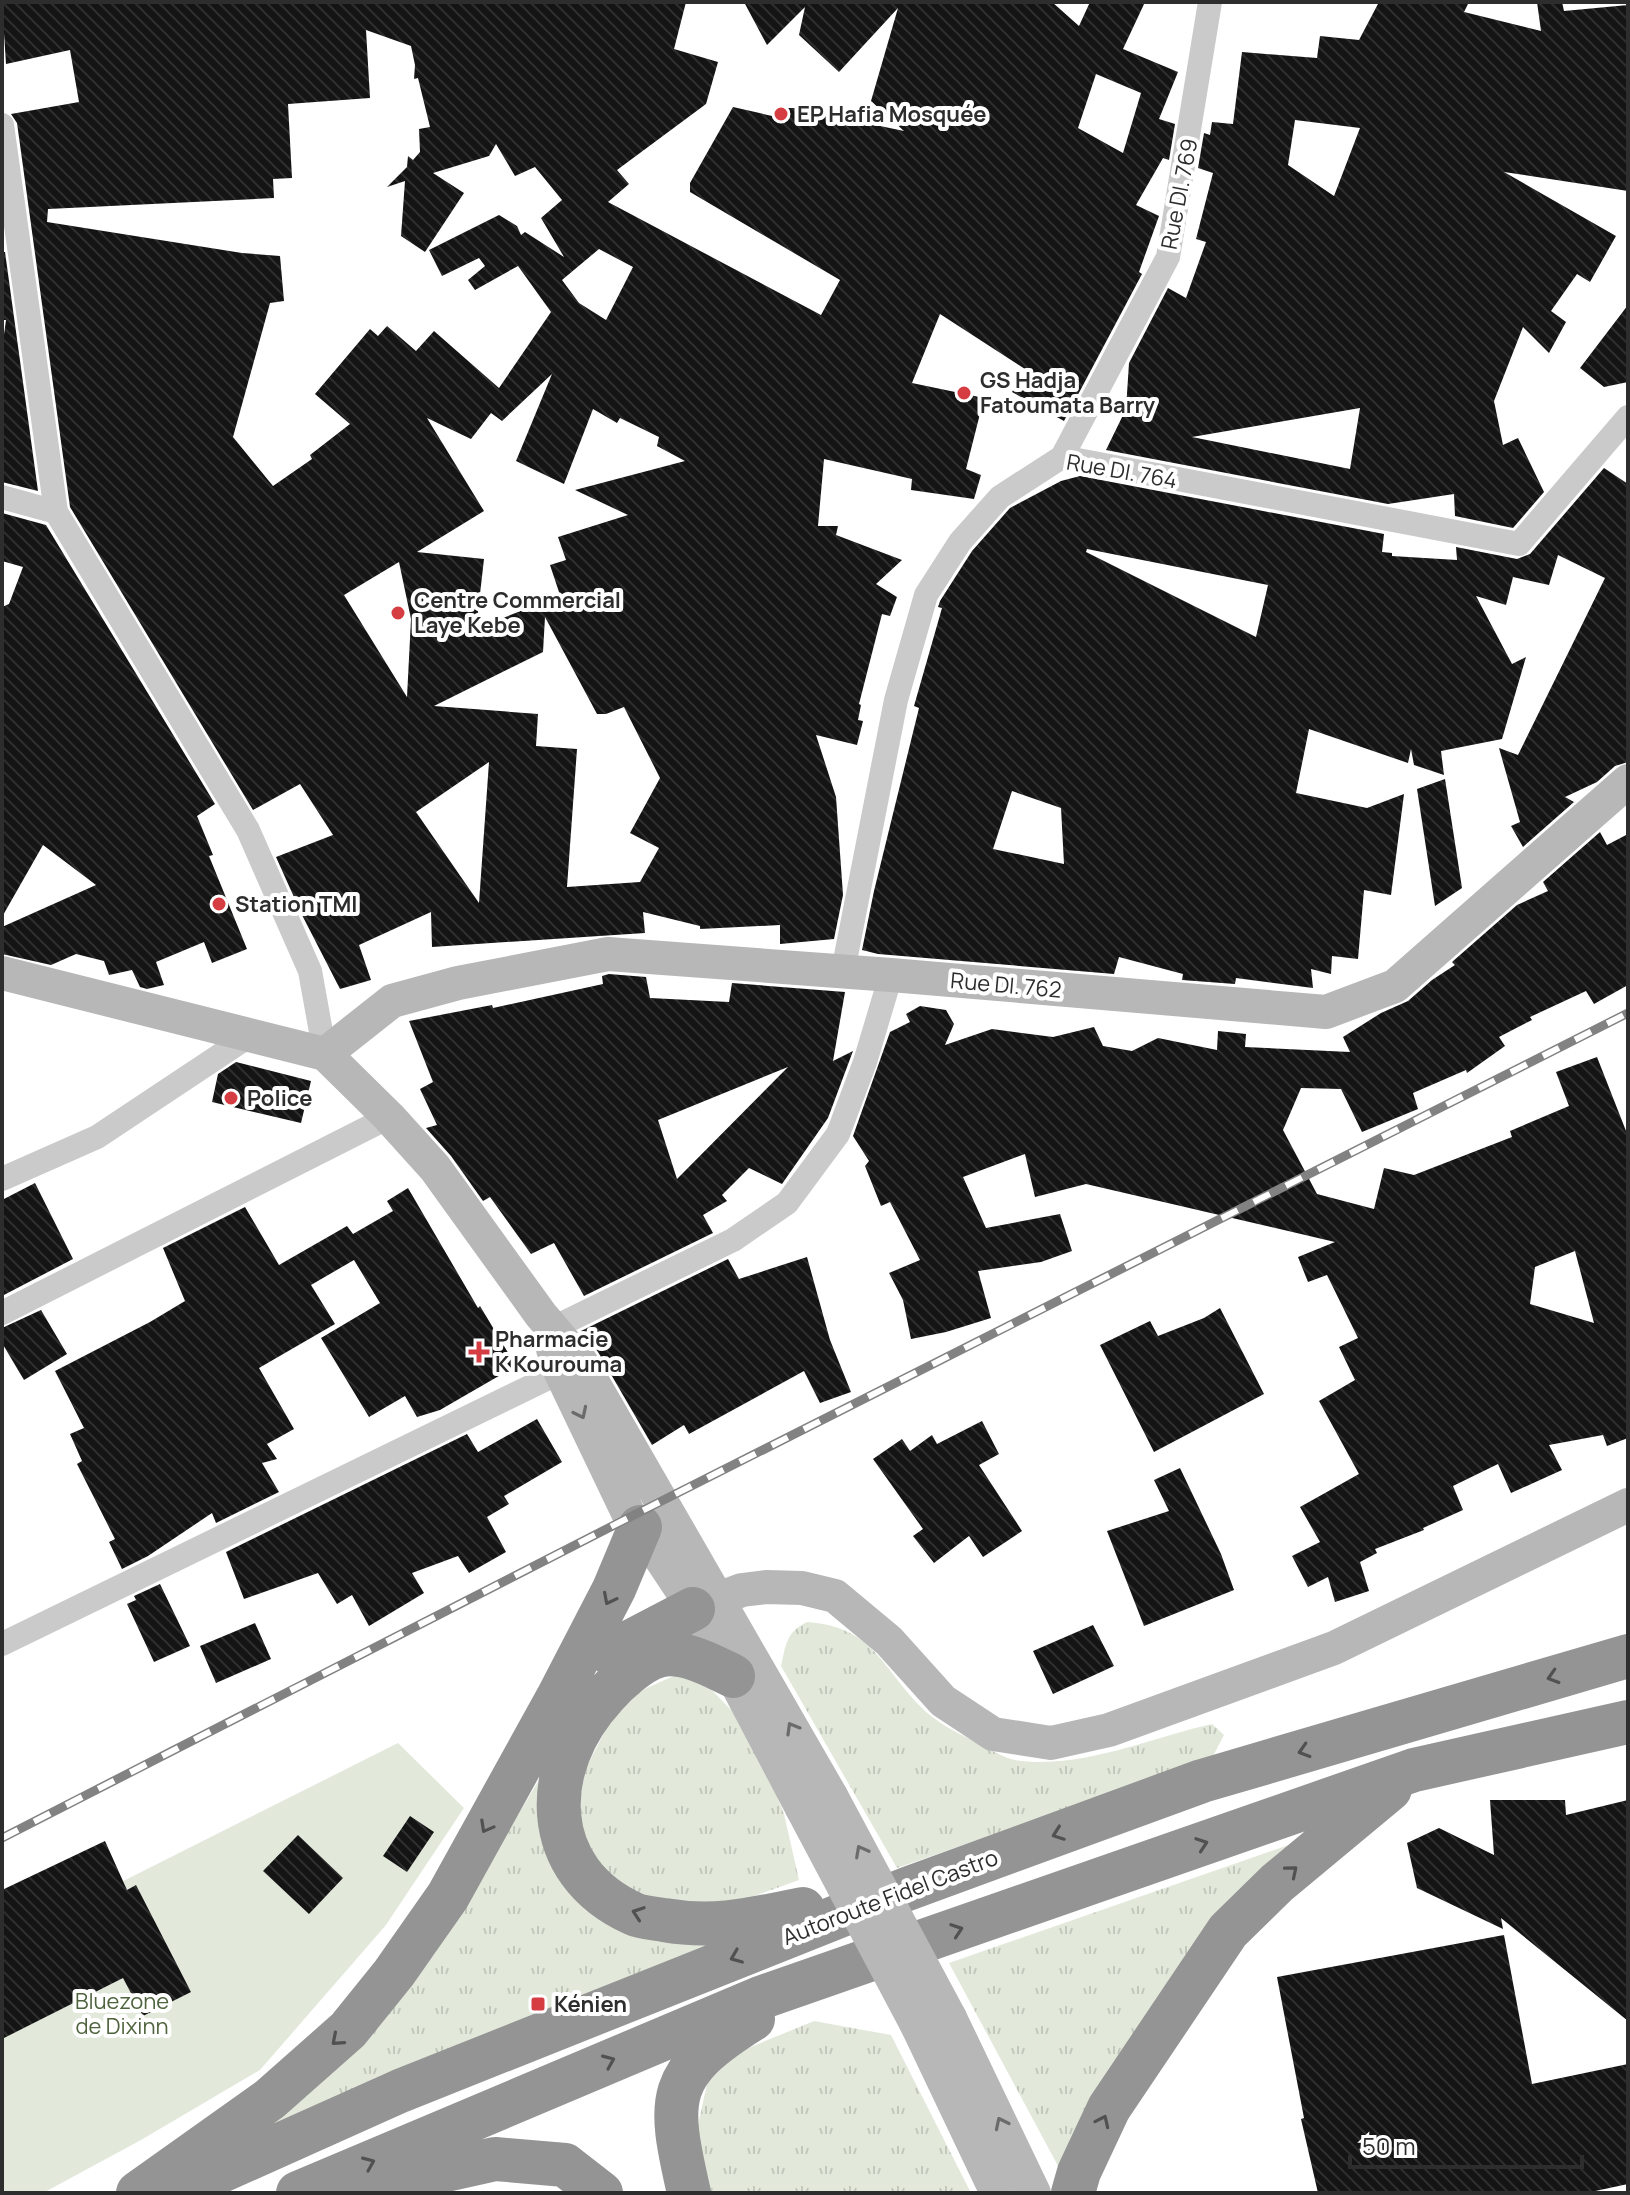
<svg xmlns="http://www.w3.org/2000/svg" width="1630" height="2195" font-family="Manrope,sans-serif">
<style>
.grass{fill:url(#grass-tufts)}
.park{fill:#e2e9db}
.building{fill:url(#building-back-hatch);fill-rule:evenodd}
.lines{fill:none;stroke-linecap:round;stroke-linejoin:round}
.street{stroke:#cacaca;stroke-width:24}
.secondary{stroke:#b7b7b7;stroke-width:34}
.highway{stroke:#949494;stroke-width:44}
.rail-casing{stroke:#828282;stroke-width:9}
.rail{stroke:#fff;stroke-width:6;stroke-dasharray:18;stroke-linecap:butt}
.secondary-bridge{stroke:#b7b7b7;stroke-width:34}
.oneway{stroke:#6b6b6b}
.oneway2{stroke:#515151}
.poi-dot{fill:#d63d42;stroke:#fff;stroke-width:3}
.labels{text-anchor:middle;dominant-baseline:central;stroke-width:8;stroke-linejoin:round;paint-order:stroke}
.poi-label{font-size:22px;font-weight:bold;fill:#2d2d2d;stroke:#fff;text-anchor:start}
.street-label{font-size:22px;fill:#2d2d2d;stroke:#fff}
.park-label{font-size:22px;fill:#4f643e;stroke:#fff}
</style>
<defs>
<pattern id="grass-tufts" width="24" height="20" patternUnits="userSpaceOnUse" patternTransform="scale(2)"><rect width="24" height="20" fill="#e2e9db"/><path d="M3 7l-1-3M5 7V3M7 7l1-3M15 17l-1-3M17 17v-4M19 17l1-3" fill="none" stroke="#c2c8bc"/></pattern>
<pattern id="building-back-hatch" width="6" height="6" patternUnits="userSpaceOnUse" patternTransform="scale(2)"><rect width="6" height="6" fill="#141414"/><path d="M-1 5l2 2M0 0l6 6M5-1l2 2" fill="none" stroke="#2e2e2e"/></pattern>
</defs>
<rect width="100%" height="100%" fill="#fff"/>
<!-- grass -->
<path class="grass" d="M807,1622C873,1627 880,1665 920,1706C936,1723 961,1735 982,1745C992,1750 1004,1758 1015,1760C1081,1770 1149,1738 1212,1724L1224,1735L1212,1758L897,1868L781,1666C786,1645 786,1632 807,1622Z
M678,1674L701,1679L735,1714L764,1761L784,1814L799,1880L738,1902L656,1907L605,1883L585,1849L578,1810L586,1768L607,1727L638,1692Z
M563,1740L565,1878L769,1933L227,2158L351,2053L433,1956Z
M1323,1833L1064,2177L949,1963Z
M814,2021L891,2035L971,2193H704L694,2143L707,2084L736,2053Z"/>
<!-- park -->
<path class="park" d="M398,1743L464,1808L386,1925L260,2070L141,2140L43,2193H2V1942Z"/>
<!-- building -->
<path class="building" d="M2,2H686L674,49L718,62L706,104L617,170L629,184L608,202L821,315L840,280L690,192V183L733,107L781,118L784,108H794L904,131L871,101L898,8L839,72L799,35L805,7L767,45L744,2H1052L1079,26L1090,2H1145L1123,49L1178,72L1159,119L1175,124L1169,160L1163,158L1136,205L1159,216L1139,272L1142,274L1064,421L1012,392L1025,369L940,314L912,383L984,398L966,469L981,475L974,499L911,490L912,479L824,459L818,526H838L836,535L902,560L876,584L897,597L890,616L882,614L859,704L861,705L858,720L863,721L857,745L816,735L836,797L843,895L834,939L780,944V925L700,929V926L643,912L645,933L432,947L431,912L359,945L371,980L340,989L302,915L276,857L333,835L300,784L253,810L70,507L17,123L11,114L79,102L70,50L6,64ZM366,30L411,46L415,65L414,79L418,78L430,127L419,129L420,152L413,160L408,156L407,167L387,187L405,181L401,236L425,252L464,193L433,173L489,156L496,144L515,176L535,167L562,200L541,218L564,257L525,232L521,235L517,226L499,215L429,250L442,276L479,258L485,266L468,280L475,290L518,266L551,312L499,388L434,331L416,351L387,326L378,336L370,329L315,394L350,424L310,455L312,459L273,486L233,437L270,303L284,301L280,256L242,253L47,222L48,209L274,198L273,179L292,178L288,104L370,98ZM1096,74L1141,93L1123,153L1078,128ZM599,249L633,267L606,320L579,303L562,280ZM552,374L516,461L564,484L593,409L617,423L620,418L659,437L657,446L685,461L575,490L628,515L558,537L566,560L550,565L560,595L476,629L484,559L417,552L484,511L427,418L471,439L491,413L502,421ZM399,562L411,619L407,697L344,595ZM545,617L597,714H606L624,707L660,778L630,833L659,848L640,882L567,887L577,749L536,746L538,714L434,706L543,652ZM489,762L479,903L416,812Z
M1379,2H1469L1464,12L1541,31L1537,2H1562L1564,11L1628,5V191L1504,172L1616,236L1590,282L1577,274L1551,311L1566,322L1549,353L1523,327L1494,401L1503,445L1518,438L1544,492L1513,528L1455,516L1454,494L1388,504L1106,450L1126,409L1129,363L1168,288L1186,298L1206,242L1196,239L1213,173L1198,168L1204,133L1210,135L1212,122L1233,124L1242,52L1317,58L1320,36L1359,40ZM1295,120L1360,128L1334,196L1288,165ZM1360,408L1350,469L1192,437Z
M2,252H5L38,491L2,482V349L6,320H2Z
M1628,305V382L1604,387L1580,368Z
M1604,468L1628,484V762L1615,766L1597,782L1565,797L1574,802L1523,847L1511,826L1520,822L1499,748L1518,755L1605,578L1558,555L1549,585L1513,577L1506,605L1476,596L1512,664L1526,657L1502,739L1441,751L1444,775L1414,765L1411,749L1408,763L1309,729L1296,793L1367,808L1404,794L1391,895L1364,890L1358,959L1332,956L1331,974L1311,969L1313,988L1236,978L1235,984L1182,980L1183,974L1119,957L1114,974L878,954L862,950L874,891L919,708L914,706L942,608L938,607L940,601L972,551L1010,508L1061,481L1080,476L1384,534L1382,552L1392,553V556L1457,560L1456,547L1517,559L1530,554ZM1087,549L1268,585L1256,637L1086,552ZM1012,791L1061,808L1064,864L993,849Z
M2,513L46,525L215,804L197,816L213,855L209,856L247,949L212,963L204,942L156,962L164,985L147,989L140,987L132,970L109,975L104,961L76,954L51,965L2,954V927L96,885L43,845L2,917V607L9,604L23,567L2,561Z
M1445,779L1462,888L1435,906L1417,789Z
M1600,832L1607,845L1628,834V985L1594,1004L1586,991L1530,1017L1532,1020L1499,1037L1505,1046L1467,1073L1466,1070L1413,1093L1418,1109L1362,1132L1341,1089L1301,1088L1283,1130L1317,1194L1374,1209L1384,1168L1414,1175L1512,1137L1510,1131L1569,1106L1556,1072L1597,1057L1628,1136V1438L1607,1446L1603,1435L1549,1445L1562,1470L1511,1493L1498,1464L1453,1486L1463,1510L1423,1528L1424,1530L1375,1549L1377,1553L1360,1562L1369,1591L1335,1602L1328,1577L1308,1587L1292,1556L1320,1542L1300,1507L1359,1474L1319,1401L1355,1380L1339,1347L1358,1338L1327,1275L1308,1282L1298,1257L1335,1242L1086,1184L1035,1197L1025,1154L963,1177L986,1228L1060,1214L1072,1251L1041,1262L978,1271L991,1318L946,1332L911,1339L903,1300L889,1273L920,1260L890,1202L881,1206L865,1166L869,1161L853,1136L890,1032L910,1022L906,1014L920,1006L946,1010L954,1024L945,1045L992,1029L1053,1037L1094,1027L1103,1046L1132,1051L1158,1038L1217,1050L1218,1031L1246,1034L1245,1047L1350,1052L1343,1037L1381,1013L1408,1001L1432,980L1455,965L1452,962L1517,905L1548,891L1543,882ZM1575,1251L1594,1323L1530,1304L1535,1267Z
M609,974L646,977L650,998L729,1002L732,983L845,992L833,1061L853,1051L828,1118L782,1184L749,1168L722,1195L727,1201L703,1215L713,1233L584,1296L554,1243L531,1254L490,1197L483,1201L451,1156L426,1128L437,1125L420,1089L433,1082L409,1021L492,1005L493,1008L603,984L602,976ZM788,1067L677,1179L658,1120Z
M236,1062L311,1081L301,1123L212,1102L218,1074Z
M35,1183L73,1259L2,1296V1200Z
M408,1188L478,1308L480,1306L516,1366L440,1410L417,1417L405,1396L369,1417L321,1338L380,1303L354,1260L311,1285L335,1324L259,1368L294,1429L267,1444L277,1459L262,1463L279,1492L216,1523L212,1513L148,1556L122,1569L109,1542L115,1539L77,1464L82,1461L70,1434L84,1428L55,1371L150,1322L185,1301L163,1248L245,1207L279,1265L347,1226L353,1234L393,1211L387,1201Z
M807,1257L830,1340L851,1392L820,1403L804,1371L689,1434L684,1425L652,1445L598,1352L581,1331L728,1259L739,1279Z
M1220,1308L1264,1394L1154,1452L1100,1345L1150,1321L1158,1336L1204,1318Z
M41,1310L67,1354L24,1380L2,1343V1328Z
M537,1419L562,1462L504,1496L509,1504L487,1517L506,1552L469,1573L458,1556L412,1573L424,1593L369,1626L352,1595L337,1604L318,1573L244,1599L226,1552L467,1434L478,1452Z
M982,1421L999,1454L979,1465L1022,1531L983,1557L969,1536L934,1563L913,1536L923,1529L873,1459L902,1439L910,1451L932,1435L937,1444Z
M1180,1468L1221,1554L1234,1590L1144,1626L1107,1531L1169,1511L1154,1480Z
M160,1584L190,1646L154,1662L127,1604L136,1600L134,1596Z
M255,1623L271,1659L216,1683L200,1646Z
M1093,1625L1114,1666L1053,1694L1033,1651Z
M1490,1800H1565L1566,1815L1628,1800V2021L1501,1918L1503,1929L1417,1888L1407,1843L1439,1828L1494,1855Z
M410,1816L434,1832L407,1872L383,1856Z
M298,1835L343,1878L309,1914L263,1871Z
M105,1841L127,1890L136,1885L191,1992L143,2016L123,1978L2,2039V1890Z
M1504,1935L1532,2084L1628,2064V2184L1586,2193H1318L1301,2119L1304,2118L1277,1977Z"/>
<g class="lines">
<!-- street -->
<path class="street" d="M2,125L56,512L248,830L310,971L325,1054
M1062,457L1168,257L1210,2
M2,497L56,512
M843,971L896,700L926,595L960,542L1000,497L1062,457L1519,544L1628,417
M2,1179L97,1137L249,1036
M2,1313L389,1117
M553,1328L733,1240L787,1203L838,1134L865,1062L891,975
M2,1644L575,1365"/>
<!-- secondary -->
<path class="secondary" d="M2,973L325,1054L389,1117L435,1168L541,1315L581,1362L831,1796
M325,1054L392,1001L458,983L608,954L891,975L1326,1012L1395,986L1628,781
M553,1349L561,1373L630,1517L640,1527L709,1631L802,1808
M699,1606L742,1590L766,1587L802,1588L835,1596L889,1641L943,1701L993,1734L1051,1743L1109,1730L1334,1648L1628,1505
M950,2018L1034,2193
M917,2025L997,2193"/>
<!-- highway -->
<path class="highway" d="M612,1655L624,1645L693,1609
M733,1676C712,1666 683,1649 658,1656C640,1661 617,1682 605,1696C540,1766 538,1871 634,1914C643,1918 654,1918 664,1920C715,1929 753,1919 803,1909
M138,2193L270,2099L348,2030L394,1973L448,1896L557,1699L614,1589L640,1527
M172,2193L400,2091L907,1889L1202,1781L1628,1656
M298,2193L760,1998L1414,1770L1628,1722
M381,2193L428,2174L495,2159L565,2165L601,2193
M689,2193C667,2097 665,2074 753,2019
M1073,2193L1079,2172L1109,2108L1228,1931L1277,1883L1390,1789"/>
<!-- rail casing -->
<g class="rail-casing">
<path id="rail" d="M2,1838L630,1517L1628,1013"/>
</g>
<!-- rail -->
<use href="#rail" class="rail"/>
<!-- secondary-bridge -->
<path class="secondary-bridge" d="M831,1796L950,2018
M802,1808L917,2025"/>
</g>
<!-- one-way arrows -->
<defs><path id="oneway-chevron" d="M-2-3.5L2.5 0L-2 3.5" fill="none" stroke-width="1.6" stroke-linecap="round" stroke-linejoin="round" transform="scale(2)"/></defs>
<g class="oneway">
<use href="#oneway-chevron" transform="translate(581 1413) rotate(64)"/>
<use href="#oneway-chevron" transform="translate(792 1728) rotate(-120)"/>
<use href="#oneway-chevron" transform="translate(861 1851) rotate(-118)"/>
<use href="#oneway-chevron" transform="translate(1001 2123) rotate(-116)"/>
</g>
<g class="oneway2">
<use href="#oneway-chevron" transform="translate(609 1599) rotate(117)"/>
<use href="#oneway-chevron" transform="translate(1553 1677) rotate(163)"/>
<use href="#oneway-chevron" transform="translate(1304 1751) rotate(163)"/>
<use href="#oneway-chevron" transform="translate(486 1827) rotate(119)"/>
<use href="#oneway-chevron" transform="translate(1058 1834) rotate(160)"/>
<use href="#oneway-chevron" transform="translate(1202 1844) rotate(-19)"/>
<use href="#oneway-chevron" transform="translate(1292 1871) rotate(-40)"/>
<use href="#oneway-chevron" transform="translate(638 1913) rotate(-161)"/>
<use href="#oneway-chevron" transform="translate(957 1930) rotate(-19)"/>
<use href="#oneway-chevron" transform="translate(736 1957) rotate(158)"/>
<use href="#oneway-chevron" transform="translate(337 2040) rotate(139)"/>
<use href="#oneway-chevron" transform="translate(609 2061) rotate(-23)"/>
<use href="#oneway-chevron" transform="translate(1103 2121) rotate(-65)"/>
<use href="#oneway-chevron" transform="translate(369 2163) rotate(-23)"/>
</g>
<!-- markers -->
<g class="poi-dot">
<circle cx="781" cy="114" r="8"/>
<circle cx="964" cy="393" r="8"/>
<circle cx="398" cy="613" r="8"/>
<circle cx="219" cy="904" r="8"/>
<circle cx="231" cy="1098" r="8"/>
<path d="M475 1340h8v8h8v8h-8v8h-8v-8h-8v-8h8z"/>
<rect x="530" y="1996" width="16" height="16" rx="4"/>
</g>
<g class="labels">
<!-- poi labels -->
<g class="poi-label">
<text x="797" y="114">EP Hafia Mosquée</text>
<text x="980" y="380">GS Hadja<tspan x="980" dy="25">Fatoumata Barry</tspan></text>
<text x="414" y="600">Centre Commercial<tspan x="414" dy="25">Laye Kebe</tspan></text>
<text x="235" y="904">Station TMI</text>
<text x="247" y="1098">Police</text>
<text x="495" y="1339">Pharmacie<tspan x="495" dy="25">K Kourouma</tspan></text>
<text x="554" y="2004">Kénien</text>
</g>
<!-- street labels -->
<g class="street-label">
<text transform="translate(1179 194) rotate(-79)">Rue DI. 769</text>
<text transform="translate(1122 471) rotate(10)">Rue DI. 764</text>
<text transform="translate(1006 985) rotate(5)">Rue DI. 762</text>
<text transform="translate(890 1897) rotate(-21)">Autoroute Fidel Castro</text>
</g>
<!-- park labels -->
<g class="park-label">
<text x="122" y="2001">Bluezone<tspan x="122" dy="25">de Dixinn</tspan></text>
</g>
</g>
<!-- border -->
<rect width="1630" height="2195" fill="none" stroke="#2d2d2d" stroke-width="8"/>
<!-- scale -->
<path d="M1350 2155v12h232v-12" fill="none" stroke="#2d2d2d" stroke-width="4"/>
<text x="1362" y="2155" font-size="24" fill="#2d2d2d" stroke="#ffffff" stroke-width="6" paint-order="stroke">50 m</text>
</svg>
